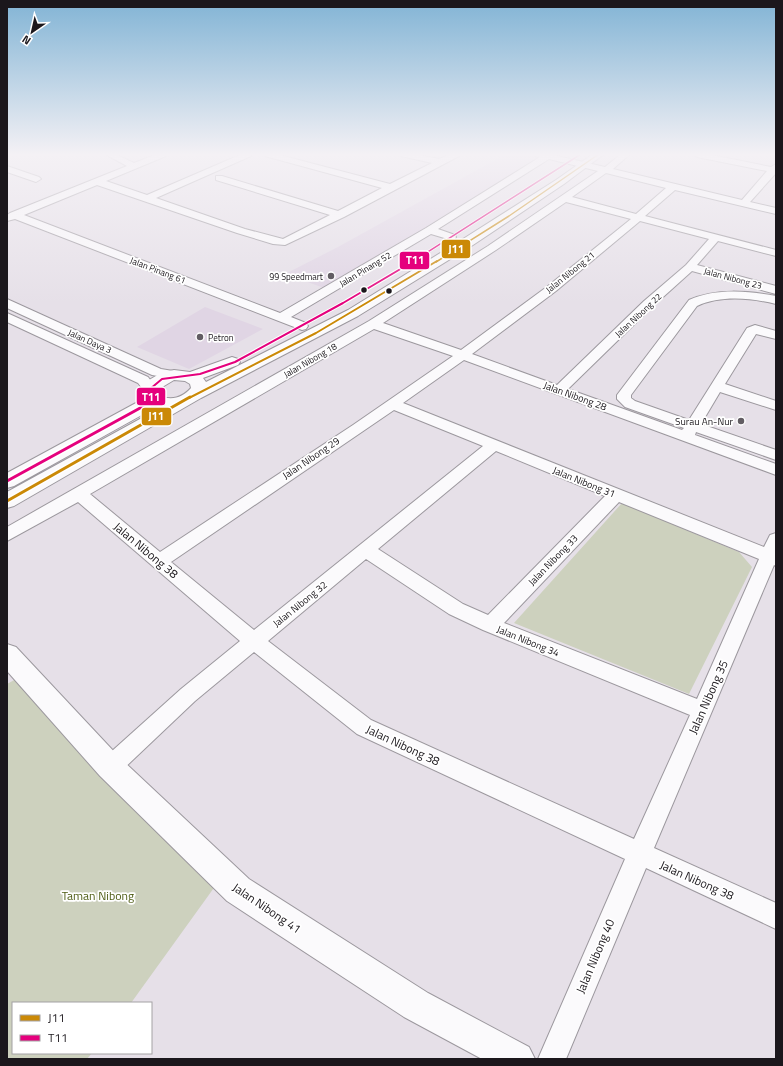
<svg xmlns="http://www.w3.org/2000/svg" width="783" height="1066" font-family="'Titillium Web',sans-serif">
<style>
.built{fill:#e0d5e4}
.green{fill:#cdd1be}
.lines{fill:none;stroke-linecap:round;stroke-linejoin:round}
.minor-casing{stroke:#9c989e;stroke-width:2}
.major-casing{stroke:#9c989e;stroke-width:2}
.minor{fill:#fbfafc;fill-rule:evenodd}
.major{fill:#fbfafc;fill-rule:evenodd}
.bus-1-far2-casing{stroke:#fff;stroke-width:3}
.bus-1-far1-casing{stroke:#fff;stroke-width:4}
.bus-1-casing{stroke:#fff;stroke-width:6}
.bus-2-far2-casing{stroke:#fff;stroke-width:3}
.bus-2-far1-casing{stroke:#fff;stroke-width:4}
.bus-2-casing{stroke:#fff;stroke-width:6}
.bus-1-far2{stroke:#cb8906;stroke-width:1.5}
.bus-1-far1{stroke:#cb8906;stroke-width:2}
.bus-1{stroke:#cb8906;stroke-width:3}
.bus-2-far2{stroke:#e5007d;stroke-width:1.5}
.bus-2-far1{stroke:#e5007d;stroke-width:2}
.bus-2{stroke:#e5007d;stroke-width:3}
.poi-dot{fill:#625d63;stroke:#fff;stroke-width:1.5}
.bus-dot{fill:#1b171c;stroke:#fff;stroke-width:1.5}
.labels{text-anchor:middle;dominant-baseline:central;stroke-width:3.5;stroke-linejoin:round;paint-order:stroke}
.far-street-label{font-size:9px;fill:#1b171c;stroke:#fff}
.far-poi-label{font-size:9px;fill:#1b171c;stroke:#fff;text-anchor:end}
.street-label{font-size:10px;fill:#1b171c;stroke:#fff}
.poi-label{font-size:10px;fill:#1b171c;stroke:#fff;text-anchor:end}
.near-street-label{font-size:12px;fill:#1b171c;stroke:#fff}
.near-park-label{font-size:12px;fill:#4e5c14;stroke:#fff}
.line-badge{stroke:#fff;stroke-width:1.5}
.badge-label{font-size:11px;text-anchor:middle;font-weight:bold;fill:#fff}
</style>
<rect width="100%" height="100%" fill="#e6e0e8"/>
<!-- built -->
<path class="built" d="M506,154H532L545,157L327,289L285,274L338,247Z
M205,307L263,329L189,369L137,347Z"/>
<!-- green -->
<path class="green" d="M622,503L739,552L752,567L689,694L514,623Z
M16,679L216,885L131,1003H13V1053H92L87,1059H7V684Z"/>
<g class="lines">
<!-- minor casing -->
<g class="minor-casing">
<path id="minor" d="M105,154H115L134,163L157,154H167L166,156L106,181L147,195L242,154H252L251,156L156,198L245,229L283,239L330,215L216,180V176H222L338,211L382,188L265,156L264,154H276L390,184L432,163L401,156L400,154H414L439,159L450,154H460L459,156L344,217L285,245L273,244L237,233L97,185L24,215L280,313L426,228L540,157L535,156L534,154H549L605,167L621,154H630L613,169L742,200L767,171L697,157L693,154H707L771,167L776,164V173L750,202L776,208V214L675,190L645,216L776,250V256L718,241L697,265L776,286V294L692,271L652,307L568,389L682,430L684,428L625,407L617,399V395L689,300C716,288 748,291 776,296V304C751,298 721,295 697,306L631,395V398L635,401L689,420L747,328L755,325L776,331V339L756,334L725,384L776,401V410L720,392L701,424L776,450V460L696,432L695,435L776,464V475L464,360L403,403L764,547L770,535L776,533V566L774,565L654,848L776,903V929L646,868L566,1059H538L625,859L357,734L254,652L195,701L118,774L110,777L102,774L99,767L102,760L181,689L240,641L78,502L7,541V527L369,321L488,246L598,171L549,159L438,229L455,235L456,237L455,239L451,240L431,234L291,317L306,323L308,326L306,329L302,330L15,219L7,221V215L10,213L127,166ZM606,173L666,188L636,214L572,197ZM566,202L631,219L548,286L461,350L383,323L496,250ZM640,221L709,239L686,265L644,301L557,385L472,354L556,291ZM374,329L453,356L353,425L160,552L90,494ZM394,410L483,446L254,630L171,562ZM496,451L605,496L488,615L463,604L378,549ZM619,502L759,559L697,699L504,623ZM366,559L449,614L483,630L690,715L634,839L371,720L268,641Z
M7,166L39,177L41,179L36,182L7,172Z
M7,299L161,369L179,372L181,375L179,378L174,379L152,375L7,308Z
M7,313L148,377L157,389L155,392H145L138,383L7,322Z"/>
</g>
<!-- major casing -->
<g class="major-casing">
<path id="major" d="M593,154H604L564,184L473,245L358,316L201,398L14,506L7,508V492L160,408L153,405L140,416L14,486L7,488V473L136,403L142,396L141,389L149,380L161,373L174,370L190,372L232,357L238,359L240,362L238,365L203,378L206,382L348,310L463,239L556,180ZM174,380L185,381L190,384L191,388C183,397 171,402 159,395V389Z
M7,644L16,647L120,758L249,879L428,993L529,1047L535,1059H482L404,1017L227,901L100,776L7,671Z"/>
</g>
<!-- minor -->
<use href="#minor" class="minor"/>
<!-- major -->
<use href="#major" class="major"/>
<!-- bus-1-far2 casing -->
<g class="bus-1-far2-casing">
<path id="bus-1-far2" d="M436,262L509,216L599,154"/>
</g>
<!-- bus-1-far1 casing -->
<g class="bus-1-far1-casing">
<path id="bus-1-far1" d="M189,398L316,333L437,261"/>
</g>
<!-- bus-1 casing -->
<g class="bus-1-casing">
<path id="bus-1" d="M7,501L190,397"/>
</g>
<!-- bus-2-far2 casing -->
<g class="bus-2-far2-casing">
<path id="bus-2-far2" d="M412,262L581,154"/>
</g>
<!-- bus-2-far1 casing -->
<g class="bus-2-far1-casing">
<path id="bus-2-far1" d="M150,398V389L162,379L200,374L235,362L343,303L414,261"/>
</g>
<!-- bus-2 casing -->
<g class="bus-2-casing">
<path id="bus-2" d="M7,481L142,407L151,397"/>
</g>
<!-- bus-1-far2 -->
<use href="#bus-1-far2" class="bus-1-far2"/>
<!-- bus-1-far1 -->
<use href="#bus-1-far1" class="bus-1-far1"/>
<!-- bus-1 -->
<use href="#bus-1" class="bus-1"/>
<!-- bus-2-far2 -->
<use href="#bus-2-far2" class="bus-2-far2"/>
<!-- bus-2-far1 -->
<use href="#bus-2-far1" class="bus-2-far1"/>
<!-- bus-2 -->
<use href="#bus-2" class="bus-2"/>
</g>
<!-- sky -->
<linearGradient id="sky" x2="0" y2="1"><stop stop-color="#82b4d5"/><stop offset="0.51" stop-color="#f4f1f5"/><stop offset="1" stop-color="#f4f1f5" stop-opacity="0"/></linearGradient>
<rect width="783" height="303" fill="url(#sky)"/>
<!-- markers -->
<g class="poi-dot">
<circle cx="331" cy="276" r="4"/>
<circle cx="200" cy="337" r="4"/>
<circle cx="741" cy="421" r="4"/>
</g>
<g class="bus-dot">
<circle cx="364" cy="290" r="3.5"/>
<circle cx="389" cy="291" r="3.5"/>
</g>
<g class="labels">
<!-- far-street labels -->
<g class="far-street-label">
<text transform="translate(365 269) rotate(-31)">Jalan Pinang 52</text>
<text transform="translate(158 270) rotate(21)">Jalan Pinang 61</text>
<text transform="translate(570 272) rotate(-39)">Jalan Nibong 21</text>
<text transform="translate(733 278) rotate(15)">Jalan Nibong 23</text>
<text transform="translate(638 315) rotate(-43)">Jalan Nibong 22</text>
<text transform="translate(90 341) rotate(24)">Jalan Daya 3</text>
<text transform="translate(310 360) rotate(-30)">Jalan Nibong 18</text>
</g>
<!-- far-poi labels -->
<g class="far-poi-label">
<text x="323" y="276">99 Speedmart</text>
<text x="208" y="337" text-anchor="start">Petron</text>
</g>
<!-- street labels -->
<g class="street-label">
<text transform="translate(575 396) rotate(20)">Jalan Nibong 28</text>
<text transform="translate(311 458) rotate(-34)">Jalan Nibong 29</text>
<text transform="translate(584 482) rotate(22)">Jalan Nibong 31</text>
<text transform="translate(553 560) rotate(-46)">Jalan Nibong 33</text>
<text transform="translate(300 604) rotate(-39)">Jalan Nibong 32</text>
<text transform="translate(528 641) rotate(22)">Jalan Nibong 34</text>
</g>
<!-- poi labels -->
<g class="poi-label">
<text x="733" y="421">Surau An-Nur</text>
</g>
<!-- near-street labels -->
<g class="near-street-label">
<text transform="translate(146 550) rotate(40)">Jalan Nibong 38</text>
<text transform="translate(708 697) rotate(-66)">Jalan Nibong 35</text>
<text transform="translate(403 745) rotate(25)">Jalan Nibong 38</text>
<text transform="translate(697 880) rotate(24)">Jalan Nibong 38</text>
<text transform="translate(267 908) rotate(34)">Jalan Nibong 41</text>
<text transform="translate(595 956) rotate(-67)">Jalan Nibong 40</text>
</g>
<!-- near-park labels -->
<g class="near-park-label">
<text x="98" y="895">Taman Nibong</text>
</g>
</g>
<g class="line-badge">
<rect x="441" y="239" width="30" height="20" rx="4" fill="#cb8906"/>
<rect x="399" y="251" width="31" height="19" rx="4" fill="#e5007d"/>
<rect x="136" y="387" width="30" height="19" rx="4" fill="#e5007d"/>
<rect x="141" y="407" width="31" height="19" rx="4" fill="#cb8906"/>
</g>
<g class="badge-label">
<text x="456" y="253">J11</text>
<text x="415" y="264">T11</text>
<text x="151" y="401">T11</text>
<text x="156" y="420">J11</text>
</g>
<!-- border -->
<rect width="783" height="1066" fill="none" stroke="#1b171c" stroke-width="16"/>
<!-- legend -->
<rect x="12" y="1002" width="140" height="52" fill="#ffffff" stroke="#a4a2a4"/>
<rect x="20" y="1015" width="20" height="6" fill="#cb8906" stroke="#a4a2a4"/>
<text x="48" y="1022" font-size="12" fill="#1b171c">J11</text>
<rect x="20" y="1035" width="20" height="6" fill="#e5007d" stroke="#a4a2a4"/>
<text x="48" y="1042" font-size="12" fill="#1b171c">T11</text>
<!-- north arrow -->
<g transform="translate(32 32) rotate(214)" stroke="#ffffff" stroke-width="3" paint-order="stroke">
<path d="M0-3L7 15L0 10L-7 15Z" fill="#1b171c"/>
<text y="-6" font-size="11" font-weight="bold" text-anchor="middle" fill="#1b171c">N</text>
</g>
</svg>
